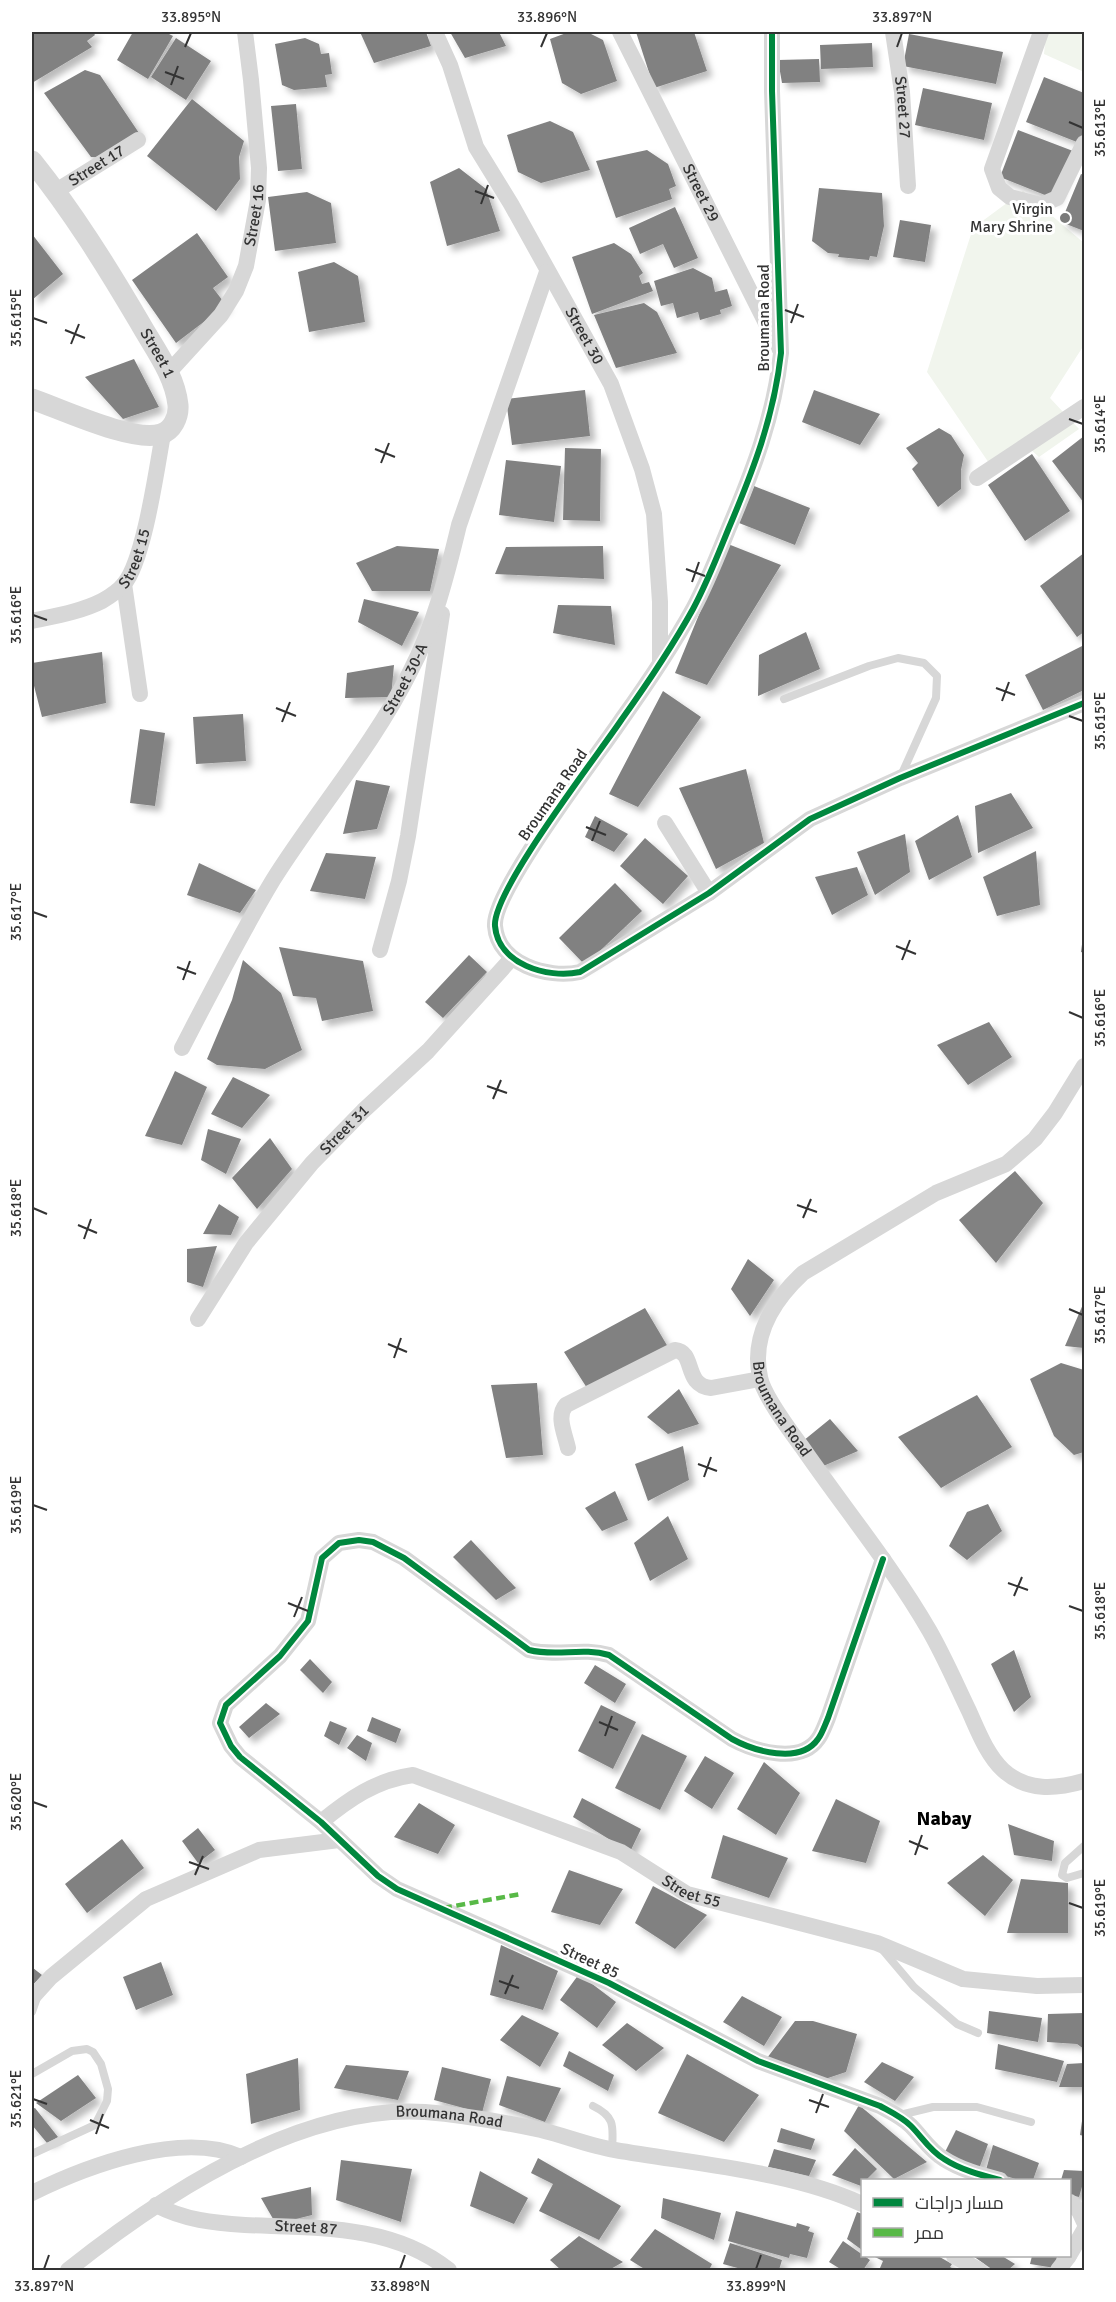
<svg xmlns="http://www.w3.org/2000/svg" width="1116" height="2302" font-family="Signika,Cairo,sans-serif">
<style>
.green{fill:#f1f5ed}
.building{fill:#818181;filter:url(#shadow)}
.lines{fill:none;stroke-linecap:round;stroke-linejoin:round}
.service{stroke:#d7d7d7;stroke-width:8}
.minor{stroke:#d7d7d7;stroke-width:16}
.tertiary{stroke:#d7d7d7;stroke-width:21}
.quiet{stroke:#58b947;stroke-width:4.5;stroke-dasharray:9 4.5;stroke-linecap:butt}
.cycleway-casing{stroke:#fff;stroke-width:10}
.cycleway{stroke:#00873e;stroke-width:6}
.ticks{fill:none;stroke:#333;stroke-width:2}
.poi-dot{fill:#7a7a7a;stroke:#fff;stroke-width:2}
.labels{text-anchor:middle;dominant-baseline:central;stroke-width:6;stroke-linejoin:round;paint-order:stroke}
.street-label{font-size:16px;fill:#333;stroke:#fff}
.poi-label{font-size:16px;fill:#333;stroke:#fff;text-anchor:end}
.quarter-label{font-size:20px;font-weight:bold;fill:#000;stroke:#fff}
.neatline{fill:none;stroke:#333;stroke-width:2}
.ticks-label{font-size:15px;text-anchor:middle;fill:#333}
</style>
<defs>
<filter id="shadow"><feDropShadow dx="5.5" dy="5.5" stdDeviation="3" flood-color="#0004"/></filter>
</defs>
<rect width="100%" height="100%" fill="#fff"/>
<!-- green -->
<path class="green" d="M1046,32H1084V72L1044,54Z
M1023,191L1084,243V345L1050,398L1079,429L1039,457L1030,449L993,469L927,372L973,228Z"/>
<!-- building -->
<path class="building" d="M32,32H93L95,35L87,41L92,47L32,83Z
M133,32H165L173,36L148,79L117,60Z
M360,32H426L431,46L374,63Z
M450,32H499L506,46L465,58Z
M569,32H587L603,40L617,81L581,94L562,83L550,39Z
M636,32H694L707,71L654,88Z
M909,34L1003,52L996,84L903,66Z
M176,38L211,61L186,100L151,77Z
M305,38L319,44L321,54L329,53L332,74L325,75L327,87L294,90L282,85L275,44Z
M872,43L873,67L821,69L820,45Z
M819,59L820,82L782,83L778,60Z
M85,70L100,75L139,133L103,157H91L44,93Z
M1044,77L1084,93V139L1082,144L1026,122Z
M923,88L992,103L984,140L915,125Z
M192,99L244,141L239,157L240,179L216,211L147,156Z
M296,104L302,169L278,171L271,106Z
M550,121L573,132L590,170L541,183L518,172L507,135Z
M1018,130L1073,151L1055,199L1000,177Z
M647,150L668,164L676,186L669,189L672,199L616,218L596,161Z
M459,168L486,189L500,231L447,246L430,182Z
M1081,174L1084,175V231L1061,222Z
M819,188L882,193L884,226L877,257L870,256L869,260L838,257L839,254L828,253L812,241Z
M307,192L331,203L336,243L275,251L268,197Z
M675,207L698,258L674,268L663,244L640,254L629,228Z
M900,220L931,225L925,262L893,257Z
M197,233L228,277L213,288L226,305L176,343L132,280Z
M32,234L63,274L32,300Z
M614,243L631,254L643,273L639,276L642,284L649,282L653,291L592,314L572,257Z
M334,262L358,276L365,322L309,332L298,272Z
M693,268L712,278L715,292L727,289L732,306L720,310L721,314L700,320L698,312L677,318L673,303L661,306L654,281Z
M644,303L657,312L677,353L616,368L594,315Z
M134,359L159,407L123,419L85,377Z
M585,390L590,436L512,445L506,399Z
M814,390L880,414L860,445L802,422Z
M939,428L951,435L964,455L961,470V489L938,507L912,469L918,463L906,448Z
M1084,436V503L1052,461Z
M565,448L601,449L600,521L563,520Z
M1032,454L1070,511L1025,541L988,485Z
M506,460L561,466L554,522L499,515Z
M754,486L810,508L795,545L739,523Z
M728,544L781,565L707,685L675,673Z
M397,546L439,549L430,591H372L356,563Z
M603,546L604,579L495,574L506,547Z
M1084,553V632L1077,637L1040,586Z
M364,599L419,612L402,646L358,622Z
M558,605L611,606L615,645L553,633Z
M806,632L820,669L758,696L759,655Z
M1084,645V690L1043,710L1025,675Z
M102,652L106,703L42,717L32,678V663Z
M394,665L391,697L345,698L347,673Z
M663,691L701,717L638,807L609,794Z
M243,714L246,761L196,764L193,717Z
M140,729L165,733L155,806L130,803Z
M746,769L764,843L716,869L679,788Z
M356,780L390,786L377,829L343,834Z
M1011,793L1033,828L978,853L975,806Z
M958,815L972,857L929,880L915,841Z
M595,816L628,834L614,852L585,837Z
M905,834L910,872L875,895L857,852Z
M645,838L688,876L663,904L620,866Z
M1036,851L1040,905L997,916L983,877Z
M326,853L376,857L365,899L310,891Z
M199,863L256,890L240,913L187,895Z
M857,867L868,895L832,915L815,877Z
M615,883L642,911L585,965L559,938Z
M1083,937H1084V953L1081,952Z
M279,947L363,961L373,1011L322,1021L316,998L293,996Z
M469,955L487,972L443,1018L425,1002Z
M243,960L281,993L302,1050L265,1069L217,1065L207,1059L232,1000Z
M989,1022L1012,1057L968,1085L937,1045Z
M175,1071L207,1087L182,1145L145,1136Z
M233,1077L270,1095L242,1128L211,1114Z
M208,1129L241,1139L226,1174L201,1160Z
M270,1138L292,1169L257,1209L232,1178Z
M1015,1171L1043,1203L996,1263L959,1220Z
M219,1204L239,1217L231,1235L203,1234Z
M217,1246L203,1287L187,1282V1249Z
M748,1259L774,1280L750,1316L731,1289Z
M1084,1302V1348L1065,1346Z
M645,1308L668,1347L587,1388L564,1352Z
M1061,1363L1084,1370V1452L1074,1455L1054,1436L1030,1379Z
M537,1383L543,1455L506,1458L491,1385Z
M679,1389L699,1424L668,1434L647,1417Z
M977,1395L1012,1447L941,1488L898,1437Z
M830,1419L858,1451L821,1467L803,1441Z
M683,1446L689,1480L648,1501L635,1464Z
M615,1491L628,1520L602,1531L585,1508Z
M988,1504L1002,1531L967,1560L949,1546L967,1512Z
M668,1516L688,1559L650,1581L634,1543Z
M471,1540L516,1588L496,1600L453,1557Z
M1014,1650L1031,1697L1014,1712L991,1664Z
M310,1659L332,1682L323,1693L300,1670Z
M595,1665L626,1684L615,1703L584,1683Z
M266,1703L280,1714L249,1738L239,1727Z
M601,1705L636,1722L613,1769L578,1751Z
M372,1717L401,1729L396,1743L367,1731Z
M330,1721L347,1728L339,1745L324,1736Z
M642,1734L687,1756L660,1810L615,1788Z
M357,1735L372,1743L366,1761L347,1748Z
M705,1756L734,1773L712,1809L684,1791Z
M764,1762L800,1793L776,1835L737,1809Z
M582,1798L641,1829L630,1852L573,1817Z
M836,1799L880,1821L866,1863L812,1851Z
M419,1803L455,1825L438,1854L394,1837Z
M1008,1824L1054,1841L1052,1861L1014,1855Z
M198,1828L215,1850L198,1863L182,1841Z
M723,1835L788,1858L769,1898L711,1878Z
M122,1839L144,1868L87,1913L65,1884Z
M983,1855L1013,1880L985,1916L947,1883Z
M569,1870L623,1889L600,1925L551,1912Z
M1021,1879L1068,1883V1933H1007Z
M653,1886L707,1915L675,1949L635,1923Z
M501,1945L558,1971L543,2010L490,1995Z
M161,1962L173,1995L136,2010L123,1977Z
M33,1968L42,1975L32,1986V1970Z
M579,1974L616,2002L597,2028L560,2000Z
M742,1996L782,2017L764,2046L723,2022Z
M989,2011L1042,2018L1038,2042L987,2033Z
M1084,2013V2049L1077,2044L1047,2042L1048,2014Z
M522,2015L559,2033L540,2067L500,2040Z
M795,2021H813L857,2034L846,2072L822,2080L767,2058Z
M627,2023L664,2048L636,2071L602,2045Z
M998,2044L1064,2061L1057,2082L995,2069Z
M569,2051L614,2075L608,2091L563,2066Z
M687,2054L759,2095L724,2142L658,2113Z
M298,2058L300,2110L251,2124L246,2074Z
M882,2062L914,2077L895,2101L864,2082Z
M1084,2063V2087H1059L1067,2064Z
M346,2065L409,2071L398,2100L334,2088Z
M442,2067L491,2079L482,2113L434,2100Z
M78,2075L96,2098L61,2121L36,2103Z
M507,2076L561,2088L545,2122L499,2105Z
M859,2105L927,2162L894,2179L844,2131Z
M35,2108L58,2137L47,2143L32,2125V2109Z
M1083,2114H1084V2136L1080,2135Z
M781,2128L815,2139L811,2150L777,2142Z
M956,2130L988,2144L979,2169L944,2154Z
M993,2145L1039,2163L1033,2180H1019L986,2170Z
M855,2148L877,2169L866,2180H862L861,2186L832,2175Z
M774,2149L816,2160L809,2176L768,2167Z
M538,2158L621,2206L599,2240L539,2211L553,2184L531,2173Z
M341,2160L412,2169L401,2222L336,2200Z
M1064,2170L1084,2171V2180L1079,2197L1070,2195V2180H1061Z
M480,2171L528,2198L514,2224L470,2206Z
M311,2187L312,2215L276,2224L261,2198Z
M663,2198L721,2213L714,2240L661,2218Z
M736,2211L796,2227L797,2223L810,2227L808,2231L814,2233L807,2258L790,2254L789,2258L728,2241Z
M857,2212L862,2214V2250L847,2239Z
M655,2229L712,2264L709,2270H646L630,2260Z
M579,2236L623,2262L609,2270H561L550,2260Z
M843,2241L870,2260L863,2270H842L829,2262Z
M730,2243L782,2260L779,2270H745L723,2264Z
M873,2256H938L952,2264L950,2267L956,2270H882L880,2268L883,2261Z
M973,2256H1002L1015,2264L1008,2270H993Z
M1032,2256H1057L1055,2268L1030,2264Z"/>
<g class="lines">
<!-- service -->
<path class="service" d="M784,699L869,666L898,658L924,663L937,676L936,698L900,778
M1084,1846L1065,1863L1062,1875L1067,1878L1084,1873
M881,1948L914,1987L957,2024L978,2033
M32,2012L38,1995
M32,2074L72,2051L87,2049L93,2052L101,2064L108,2089L107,2101L95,2125L32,2154
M593,2106C616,2117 613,2127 612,2150
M900,2115L933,2107H977L1031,2122"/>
<!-- minor -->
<g class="minor">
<path id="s1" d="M435,32L450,65L476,147L511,204L611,384L642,469L654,514L660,602V661"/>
<path id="s2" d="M620,32L778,347"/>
<path d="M772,32V91L781,353C774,417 753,471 728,530C717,557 707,583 693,609C672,647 647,684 622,719C598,755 492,891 495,926C498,964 547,979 580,972L709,893L810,819L900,778L1084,703"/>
<path id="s3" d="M893,32L902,92L908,186"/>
<path d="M1041,32L992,169L999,188L1010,197L1041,205L1057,198L1084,143"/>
<path id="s4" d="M56,191L138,140"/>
<path id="s5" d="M169,372L221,315L236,291L246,266L258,200L259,168L251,80L245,32"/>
<path d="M977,478L1084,407"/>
<path d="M124,584L140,694"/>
<path id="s6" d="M32,621C55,616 80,612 102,601C109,597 119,590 124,584C144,561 157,467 163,434"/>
<path d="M665,823L709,893"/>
<path d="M380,950L399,881L408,836L442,614"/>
<path id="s7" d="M182,1048C211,992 240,935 273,880C317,810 373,746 410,672C434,626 447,575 459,525L547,272"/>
<path id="s8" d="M1084,1066L1055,1113L1035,1139L1006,1164L936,1193L803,1273C774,1300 751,1336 760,1377C763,1395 791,1432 802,1447C844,1508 892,1566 929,1630C944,1656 956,1684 969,1711C978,1731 987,1755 1003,1770C1027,1792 1056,1789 1084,1781"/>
<path id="s9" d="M198,1319L246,1243L312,1163L363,1111L428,1051L512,958"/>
<path d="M568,1448C565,1434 556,1416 566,1405L675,1350C696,1352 683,1385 711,1388L760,1379"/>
<path d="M883,1559L828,1718C825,1725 822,1734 818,1739C800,1765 754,1751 732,1739L609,1655C582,1647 556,1657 529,1650L404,1558L373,1542L359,1540L339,1543L322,1558L308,1621L280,1656L226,1705L220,1723L231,1746L240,1757L321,1822L378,1876L397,1889L609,1983L758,2061L880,2106C891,2112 902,2117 911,2126C922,2137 930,2151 944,2159C961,2170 981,2175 1000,2180"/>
<path id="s10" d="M321,1822C349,1799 376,1780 413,1775L621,1852L687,1894L877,1943L963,1979L1037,1986L1084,1985"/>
<path d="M32,1998L51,1977L146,1899L259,1850L339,1840"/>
<path d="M32,2193C87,2166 182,2130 241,2157"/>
<path d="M1070,2202L1079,2211L1084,2222"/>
<path id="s11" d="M156,2205C184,2220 214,2223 245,2225C315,2228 392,2224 449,2270"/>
<path d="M1070,2254L1084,2230"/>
<path d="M954,2256L979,2270"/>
<path id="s12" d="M68,2270C161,2196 300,2104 425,2112C463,2115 503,2122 541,2130C566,2136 590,2146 615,2150C694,2164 790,2171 862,2204"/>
<path d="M1058,2270L1069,2256"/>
</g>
<!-- tertiary -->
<path class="tertiary" id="s13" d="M32,161C73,212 107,267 140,323C154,348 175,375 178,405C179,417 172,431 161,434C133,443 61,409 32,399"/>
<!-- quiet -->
<path class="quiet" d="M443,1908L521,1894"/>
<!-- cycleway casing -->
<g class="cycleway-casing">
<path id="cycleway" d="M772,32V91L781,353C774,417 753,471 728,530C717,557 707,583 693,609C672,647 647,684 622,719C598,755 492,891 495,926C498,964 547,979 580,972L709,893L810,819L900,778L1084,703
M883,1559L828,1718C825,1725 822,1734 818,1739C800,1765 754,1751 732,1739L609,1655C582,1647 556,1657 529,1650L404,1558L373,1542L359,1540L339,1543L322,1558L308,1621L280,1656L226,1705L220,1723L231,1746L240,1757L321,1822L378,1876L397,1889L609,1983L758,2061L880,2106C891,2112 902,2117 911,2126C922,2137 930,2151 944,2159C961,2170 981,2175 1000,2180"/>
</g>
<!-- cycleway -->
<use href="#cycleway" class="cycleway"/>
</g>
<!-- ticks -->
<path class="ticks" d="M185,47L191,33M541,47L547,33M897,47L902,33M165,72L184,79M171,85L178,66M1069,122L1083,128M475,191L494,198M481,204L488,185M785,310L804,317M33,318L47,323M791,323L798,304M65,330L85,338M71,344L79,324M1069,419L1083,424M375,449L395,457M381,463L389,443M686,569L705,576M692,582L699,562M33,615L47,620M996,688L1015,695M1002,701L1009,682M276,708L296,716M1069,716L1083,721M282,722L290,702M586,827L606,835M592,841L600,821M33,912L47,917M896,946L916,954M902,960L910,940M177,967L196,974M183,980L190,961M1069,1012L1083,1018M487,1086L507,1093M493,1099L501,1080M797,1205L817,1212M33,1208L47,1214M803,1218L811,1199M78,1225L97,1233M84,1239L91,1219M1069,1309L1083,1315M388,1344L407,1352M394,1358L401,1338M698,1464L717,1471M704,1477L711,1457M33,1505L47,1510M1008,1583L1028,1590M1014,1596L1022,1577M288,1603L308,1611M1069,1606L1083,1611M294,1617L302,1597M599,1722L618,1730M605,1736L612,1716M33,1802L47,1807M909,1841L928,1849M915,1855L922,1835M189,1862L209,1869M195,1875L203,1856M1069,1903L1083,1908M499,1981L519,1988M505,1994L513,1975M33,2099L47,2104M809,2100L829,2107M816,2113L823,2094M90,2120L109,2128M96,2134L103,2114M44,2269L49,2255M400,2269L405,2255M756,2269L761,2255"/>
<!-- markers -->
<circle class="poi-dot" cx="1065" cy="218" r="6"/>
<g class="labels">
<!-- street labels -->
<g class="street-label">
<text stroke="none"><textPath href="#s3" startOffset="76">Street 27</textPath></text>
<text stroke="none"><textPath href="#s4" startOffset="48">Street 17</textPath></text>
<text stroke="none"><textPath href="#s2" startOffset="180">Street 29</textPath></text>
<text stroke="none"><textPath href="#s5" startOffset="184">Street 16</textPath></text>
<text transform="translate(764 318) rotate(-90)">Broumana Road</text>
<text stroke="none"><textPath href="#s1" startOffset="340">Street 30</textPath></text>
<text stroke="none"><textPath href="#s13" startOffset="230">Street 1</textPath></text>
<text stroke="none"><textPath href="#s6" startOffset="129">Street 15</textPath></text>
<text stroke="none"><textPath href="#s7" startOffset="432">Street 30-A</textPath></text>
<text transform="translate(553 795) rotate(-55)">Broumana Road</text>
<text stroke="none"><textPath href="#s9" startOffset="240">Street 31</textPath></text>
<text stroke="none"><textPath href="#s8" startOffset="513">Broumana Road</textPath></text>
<text stroke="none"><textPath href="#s10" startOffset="408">Street 55</textPath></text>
<text transform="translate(590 1961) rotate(25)">Street 85</text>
<text stroke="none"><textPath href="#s12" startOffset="423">Broumana Road</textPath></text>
<text stroke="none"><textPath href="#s11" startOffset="153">Street 87</textPath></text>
</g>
<!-- poi labels -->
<g class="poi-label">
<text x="1053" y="209">Virgin<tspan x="1053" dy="18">Mary Shrine</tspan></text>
</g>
<!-- quarter labels -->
<g class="quarter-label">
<text x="944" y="1818">Nabay</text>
</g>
</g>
<!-- border -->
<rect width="1116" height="2302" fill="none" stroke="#ffffff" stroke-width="66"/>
<!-- legend -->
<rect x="861" y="2179" width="210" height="78" fill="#ffffff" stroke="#adadad" stroke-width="1.5"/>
<rect x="873" y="2198" width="30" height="9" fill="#00873e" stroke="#adadad" stroke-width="1.5"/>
<text x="915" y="2209" font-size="18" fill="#333333">مسار دراجات</text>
<rect x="873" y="2228" width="30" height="9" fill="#58b947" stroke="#adadad" stroke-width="1.5"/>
<text x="915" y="2239" font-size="18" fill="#333333">ممر</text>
<rect x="33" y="33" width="1050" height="2236" class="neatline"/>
<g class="ticks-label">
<text x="191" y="22">33.895°N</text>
<text x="547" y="22">33.896°N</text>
<text x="902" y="22">33.897°N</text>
<text transform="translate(1100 128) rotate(-90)" y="5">35.613°E</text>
<text transform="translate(16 318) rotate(-90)" y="5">35.615°E</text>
<text transform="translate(1100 424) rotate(-90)" y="5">35.614°E</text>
<text transform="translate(16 615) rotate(-90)" y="5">35.616°E</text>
<text transform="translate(1100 721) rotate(-90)" y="5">35.615°E</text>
<text transform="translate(16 912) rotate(-90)" y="5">35.617°E</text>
<text transform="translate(1100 1018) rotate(-90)" y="5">35.616°E</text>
<text transform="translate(16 1208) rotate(-90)" y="5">35.618°E</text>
<text transform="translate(1100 1315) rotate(-90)" y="5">35.617°E</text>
<text transform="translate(16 1505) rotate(-90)" y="5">35.619°E</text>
<text transform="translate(1100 1611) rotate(-90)" y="5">35.618°E</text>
<text transform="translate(16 1802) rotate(-90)" y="5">35.620°E</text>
<text transform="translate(1100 1908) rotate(-90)" y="5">35.619°E</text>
<text transform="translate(16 2099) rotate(-90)" y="5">35.621°E</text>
<text x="44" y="2291">33.897°N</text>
<text x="400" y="2291">33.898°N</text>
<text x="756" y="2291">33.899°N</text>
</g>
</svg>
